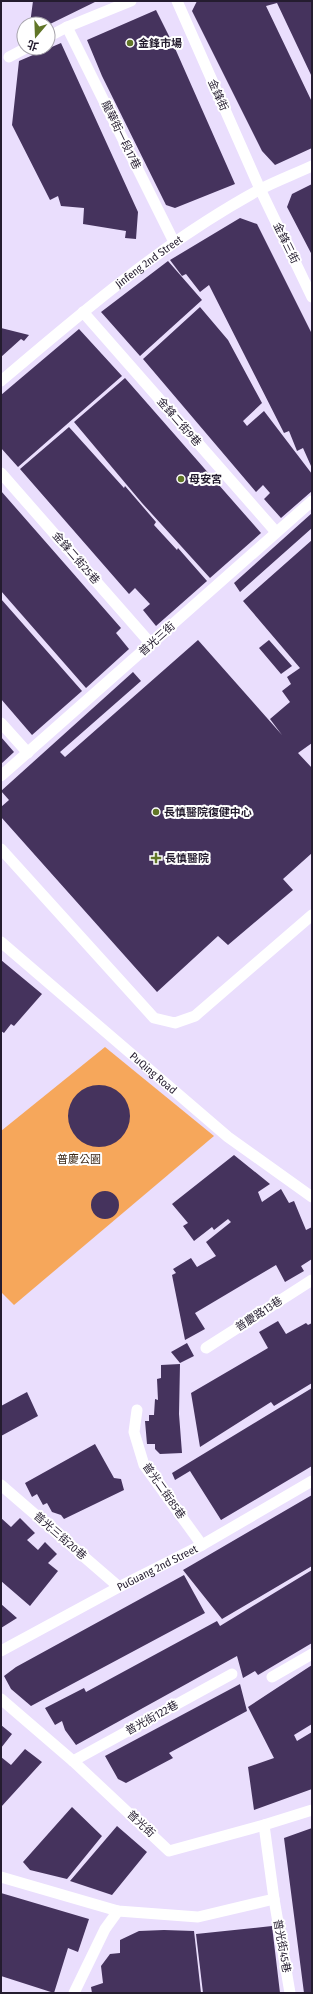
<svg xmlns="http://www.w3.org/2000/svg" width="313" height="1994" font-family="'Fira Sans Condensed','Noto Sans TC',sans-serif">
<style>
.green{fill:#f6a75b}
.building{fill:#45335d}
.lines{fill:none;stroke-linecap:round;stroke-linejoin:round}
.service{stroke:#fff;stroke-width:11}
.poi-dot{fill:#617627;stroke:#fff;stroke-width:1.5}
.labels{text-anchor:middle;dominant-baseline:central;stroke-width:4;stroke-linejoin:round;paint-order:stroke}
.poi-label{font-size:11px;font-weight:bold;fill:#241c2f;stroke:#fff;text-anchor:start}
.street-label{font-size:11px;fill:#241c2f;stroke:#fff}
.park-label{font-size:11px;fill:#3d2a19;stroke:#fff}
</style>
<rect width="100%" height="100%" fill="#eadefd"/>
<!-- green -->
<path class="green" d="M105,1047L214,1136L14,1305L1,1292V1131Z"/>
<!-- building -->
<path class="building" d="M33,1H97L48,25L30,24Z
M197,1H312V77L277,3L266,6L312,102V148L275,165L262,151L192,11Z
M156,10L174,46L235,184L175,208L166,205L102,76L87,40Z
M61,43L138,212L136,239L125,238L126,231L83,224L84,208L61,206L58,196L50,200L12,125L19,61Z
M312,184V255L287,207L292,194Z
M240,218L257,224L312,334L311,466L303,448L297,451L289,431L284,433L209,285L200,292L186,274L182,276L170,260Z
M168,261L202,300L140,356L101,312Z
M200,307L228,340L262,403L243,421L247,426L264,411L312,474V491L281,518L264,499L270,493L263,485L256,492L143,359Z
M1,328L29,335L24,341L21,339L1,357Z
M79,329L122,376L18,467L1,448V395Z
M125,378L261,533L210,578L142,503L74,422Z
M69,427L124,488L125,486L156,522L154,525L177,550L178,548L207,581L156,626L143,610L150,604L135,588L129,594L20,469Z
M1,491L121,628L116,633L129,649L86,688L1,591Z
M312,513V528L240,592L234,583Z
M312,540V743L298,753L312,768V853L283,879L293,890L228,945L218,936L157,992L1,817V807L9,800L1,791L133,672L141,681L60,752L65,757L198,640L282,735L270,719L290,702L282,691L291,684L287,677L300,668L243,601Z
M1,599L82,691L32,735L1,699Z
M269,640L292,666L281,674L259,648Z
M1,737L14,752L1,764Z
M1,960L42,994L14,1026L11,1024L4,1033L1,1031Z
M68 1116a31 31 0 1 1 62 0a31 31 0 1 1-62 0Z
M234,1155L270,1184L258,1192L262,1202L281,1189L289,1203L294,1201L306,1230L312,1227V1259L301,1266L304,1271L285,1282L276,1265L195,1313L205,1329L185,1340L172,1275L176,1273L173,1269L191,1258L197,1267L216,1256L206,1242L231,1222L228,1219L214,1230L212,1227L194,1241L183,1226L188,1223L172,1204Z
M91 1205a14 14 0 1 1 28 0a14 14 0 1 1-28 0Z
M278,1321L286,1334L306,1323L308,1325L312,1323V1383L274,1406L271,1402L200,1447L191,1393L268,1348L259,1332Z
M187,1343L194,1356L180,1363L171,1352Z
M180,1364L179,1414L182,1453L160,1454L155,1449V1444H147L145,1421H149V1415H154L155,1399L158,1400L157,1379L161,1378V1365Z
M312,1388V1466L221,1520L190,1471L175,1480L172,1473Z
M27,1392L38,1416L1,1436V1406Z
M95,1444L114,1478L121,1479L124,1490L64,1519L61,1515L52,1512L47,1503L43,1505L37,1494L32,1497L25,1483Z
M312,1495V1566L222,1619L183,1570Z
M1,1518L11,1527L20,1518L35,1533L27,1540L38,1550L45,1542L57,1554L48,1563L58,1571L30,1606L1,1581Z
M312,1570V1643L258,1675L255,1671L243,1678L237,1656L76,1745L65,1730L62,1721L55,1725L45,1708L84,1688L86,1692L217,1621L220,1626Z
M184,1575L205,1613L31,1706L11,1689L4,1676L16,1667Z
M1,1604L17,1618L1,1628Z
M312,1665V1724L294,1735L297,1741L312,1732V1789L254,1810L248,1767L274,1758L248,1707Z
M240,1684L247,1711L169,1753L173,1758L126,1783L118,1779L105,1756Z
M1,1725L12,1734L1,1748Z
M25,1749L42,1762L1,1807V1757L11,1765Z
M72,1807L102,1836L67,1879L30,1870L23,1862Z
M117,1826L147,1852L112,1895L70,1881Z
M312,1828V1993H304L284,1838Z
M1,1893L89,1919L78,1952L68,1948L54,1993L1,1976Z
M272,1926L280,1993H203L196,1934Z
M164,1930L194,1931L201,1993H92L91,1987L103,1983L101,1966L110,1954L120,1953V1940L139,1931Z"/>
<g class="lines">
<!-- service -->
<g class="service">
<path d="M177,1L260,189L312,297"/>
<path d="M67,27L174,242"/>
<path d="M48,37L67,27L131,1"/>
<path d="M9,57L26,48"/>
<path d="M83,312L276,532"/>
<path id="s1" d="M1,381C82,312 165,241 259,190C276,181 295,174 312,166"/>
<path d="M1,473L151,644"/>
<path d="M1,723L28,753"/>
<path d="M1,776L312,501"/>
<path d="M1,849L154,1018L175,1023L195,1016L312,915"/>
<path id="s2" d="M1,942L228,1137L312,1197"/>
<path d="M206,1348L312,1280"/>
<path d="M137,1410L134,1432L144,1465L202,1545"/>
<path d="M1,1485L119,1587"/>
<path id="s3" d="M1,1651L119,1587L202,1545L312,1481"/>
<path d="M272,1677L312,1654"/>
<path d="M1,1699L73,1761L169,1851L264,1825L312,1810"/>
<path d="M73,1761L232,1674"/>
<path d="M1,1877L118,1911L198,1917L274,1899L264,1825"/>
<path d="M274,1899L290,1993"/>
<path d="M74,1993L105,1929L118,1911"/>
</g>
</g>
<!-- markers -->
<g class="poi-dot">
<circle cx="130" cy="43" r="4"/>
<circle cx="181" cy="479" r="4"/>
<circle cx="156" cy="812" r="4"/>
<path d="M154 852h4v4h4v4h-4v4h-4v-4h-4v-4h4z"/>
</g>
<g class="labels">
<!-- poi labels -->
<g class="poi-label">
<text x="138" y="43">金鋒市場</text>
<text x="189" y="479">母安宮</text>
<text x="164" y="812">長慎醫院復健中心</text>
<text x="165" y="858">長慎醫院</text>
</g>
<!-- street labels -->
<g class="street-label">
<text transform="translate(218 95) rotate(66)">金鋒街</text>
<text transform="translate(121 135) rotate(64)">龍華街一段17巷</text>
<text transform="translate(286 243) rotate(64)">金鋒三街</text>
<text stroke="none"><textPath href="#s1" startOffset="190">Jinfeng 2nd Street</textPath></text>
<text transform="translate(179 422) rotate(49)">金鋒二街9巷</text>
<text transform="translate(76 558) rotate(49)">金鋒二街25巷</text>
<text transform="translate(157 639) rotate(-42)">普光三街</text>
<text stroke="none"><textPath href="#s2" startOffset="201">PuQing Road</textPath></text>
<text transform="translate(259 1314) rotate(-33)">普慶路13巷</text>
<text transform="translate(164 1491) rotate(55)">普光二街85巷</text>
<text transform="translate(60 1536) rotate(41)">普光三街20巷</text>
<text stroke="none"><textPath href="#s3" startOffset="177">PuGuang 2nd Street</textPath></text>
<text transform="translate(152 1718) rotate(-29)">普光街122巷</text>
<text transform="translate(141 1824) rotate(43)">普光街</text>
<text transform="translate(282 1946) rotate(80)">普光街45巷</text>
</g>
<!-- park labels -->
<g class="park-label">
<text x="79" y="1159">普慶公園</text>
</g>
</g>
<!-- border -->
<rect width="313" height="1994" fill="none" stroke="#241c2f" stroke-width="4"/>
<!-- north arrow -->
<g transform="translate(36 36) rotate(199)"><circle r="19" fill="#ffffff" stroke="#a7a4ac"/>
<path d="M0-3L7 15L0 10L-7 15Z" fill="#617627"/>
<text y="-6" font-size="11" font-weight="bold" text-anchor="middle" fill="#241c2f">北</text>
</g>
</svg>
